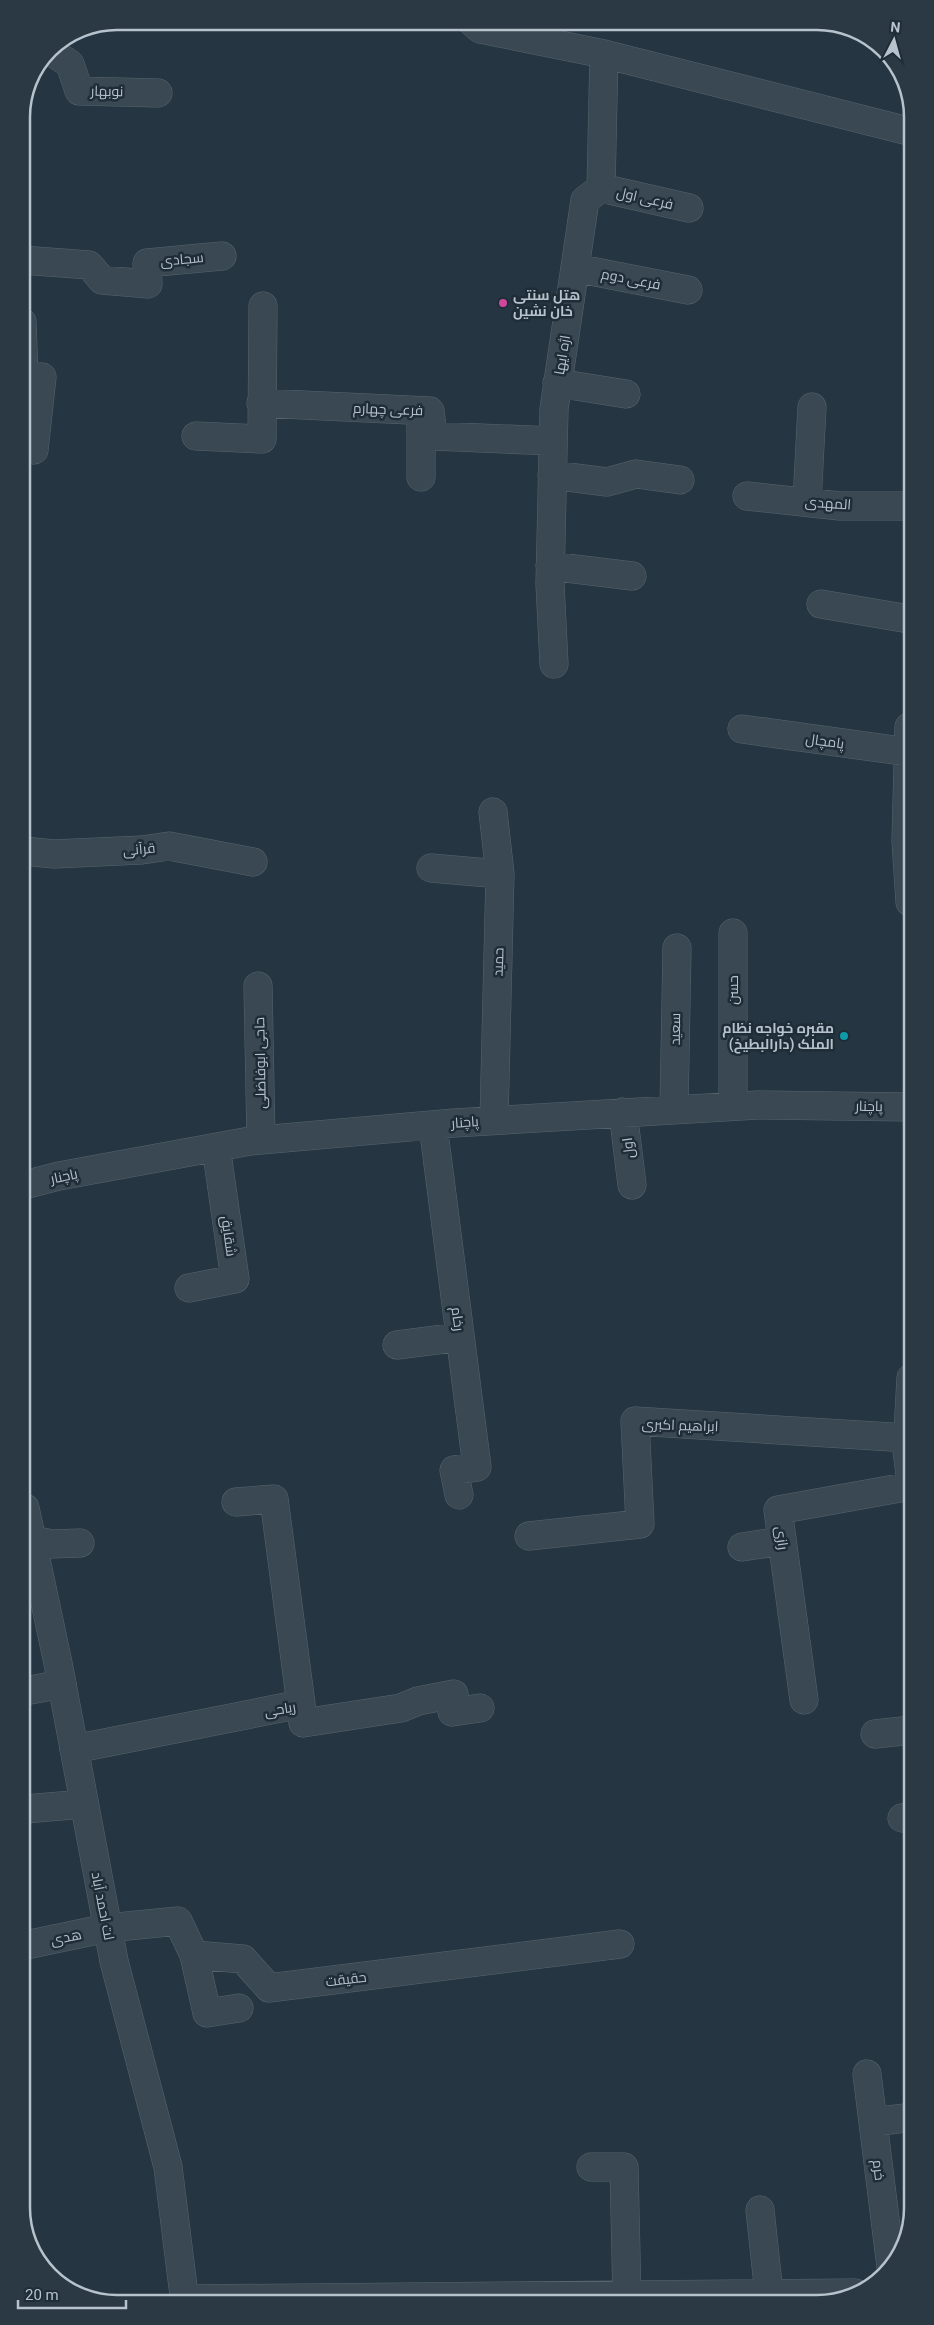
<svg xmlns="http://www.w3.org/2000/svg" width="934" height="2325" font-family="Roboto,Cairo,sans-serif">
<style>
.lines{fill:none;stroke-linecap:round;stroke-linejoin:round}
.minor-casing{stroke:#57656f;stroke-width:29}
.tertiary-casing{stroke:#57656f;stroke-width:29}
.minor{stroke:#394852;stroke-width:28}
.tertiary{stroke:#394852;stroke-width:28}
.hotel-dot{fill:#d1479c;stroke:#1e2d37;stroke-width:2}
.culture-dot{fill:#0f9aa8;stroke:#1e2d37;stroke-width:2}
.labels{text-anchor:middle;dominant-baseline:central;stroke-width:5;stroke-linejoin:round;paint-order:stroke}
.street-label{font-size:14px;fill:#b6c2cc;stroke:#1e2d37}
.poi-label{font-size:14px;font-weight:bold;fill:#b6c2cc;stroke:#1e2d37;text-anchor:start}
.rim{fill:none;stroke:#b6c2cc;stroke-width:2.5}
</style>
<rect width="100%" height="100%" fill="#253642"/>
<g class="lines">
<!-- minor casing -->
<g class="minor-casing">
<path id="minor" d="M471,21L480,29L604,54L908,131
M49,50L70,64L79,91L158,93
M601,188L689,208
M22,260L89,265L102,280L148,284L147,263L222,256
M575,268L688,290
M22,322L24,377H42L34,450
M557,383L626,394
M261,403L430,411L433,436L553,441
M421,413V477
M196,436L262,439L263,306
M552,475L607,482L636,474L680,480
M747,496L840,506H909
M807,502L812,407
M550,566L632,576
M821,604L909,619
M554,664L550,584L554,409L585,200L601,188L604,54
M909,727L906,841L910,902
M742,729L909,752
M493,812L500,874
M23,851L54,854L142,850L169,846L253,862
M431,868L500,874L494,1120
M733,933V1106
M258,986L261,1140
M674,1109L677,948
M623,1112L632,1185
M433,1125L477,1467L454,1470L459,1495
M24,1185L59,1176L250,1141L454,1123L758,1105L910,1107
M189,1288L235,1279L216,1147
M397,1345L460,1337
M911,1378L907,1450L911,1483
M236,1502L274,1499L301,1704
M529,1536L640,1524L635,1421L908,1438
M32,1540L52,1544L80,1543
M742,1547L782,1541
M25,1691L62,1684
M804,1700L778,1510L911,1486
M875,1734L912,1730
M74,1749L301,1704L303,1723L401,1708L418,1701L454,1694L452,1712L480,1708
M25,1809L84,1804
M902,1818L912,1816
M26,1945L107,1928L178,1921L194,1955L243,1959L269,1988L620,1944
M194,1955L207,2013L239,2008
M867,2074L891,2267
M873,2122L913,2117
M591,2167H624L627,2300
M760,2210L769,2294
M185,2299L855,2293"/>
</g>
<!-- tertiary casing -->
<g class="tertiary-casing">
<path id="tertiary" d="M25,1508L58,1663L114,1961L168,2167L185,2303"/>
</g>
<!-- minor -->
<use href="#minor" class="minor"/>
<!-- tertiary -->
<use href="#tertiary" class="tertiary"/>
</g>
<!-- markers -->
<circle class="hotel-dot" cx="503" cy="303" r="5"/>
<circle class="culture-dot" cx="844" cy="1036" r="5"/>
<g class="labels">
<!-- street labels -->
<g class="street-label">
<text transform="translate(107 91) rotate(1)">نوبهار</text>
<text transform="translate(645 198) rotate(13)">فرعی اول</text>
<text transform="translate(182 259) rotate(-5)">سجادی</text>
<text transform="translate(631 279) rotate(11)">فرعی دوم</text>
<text transform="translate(562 355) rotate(-81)">اژه ایها</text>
<text transform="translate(388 409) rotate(2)">فرعی چهارم</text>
<text transform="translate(828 503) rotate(4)">المهدی</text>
<text transform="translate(825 741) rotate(8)">پامچال</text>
<text transform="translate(139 849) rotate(-5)">قرآنی</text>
<text transform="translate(498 962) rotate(-88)">حمید</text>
<text transform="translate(733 990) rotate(-90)">حسن</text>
<text transform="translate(675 1029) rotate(-89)">سعید</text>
<text transform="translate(260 1063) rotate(-91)">حاجی ابوفاضلی</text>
<text transform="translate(869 1106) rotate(1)">پاچنار</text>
<text transform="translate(465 1122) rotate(-4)">پاچنار</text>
<text transform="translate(628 1148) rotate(-97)">اول</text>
<text transform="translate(64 1176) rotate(-12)">پاچنار</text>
<text transform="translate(229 1236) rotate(82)">شقایق</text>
<text transform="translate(458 1319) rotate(83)">رخام</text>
<text transform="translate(680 1425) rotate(2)">ابراهیم اکبری</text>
<text transform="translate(782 1538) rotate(82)">رازی</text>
<text transform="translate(280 1709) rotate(-9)">ریاحی</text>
<text transform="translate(103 1906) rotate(79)">لت احمد آباد</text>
<text transform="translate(66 1937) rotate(-12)">هدی</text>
<text transform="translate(346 1979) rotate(-7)">حقیقت</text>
<text transform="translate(879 2170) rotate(83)">خرم</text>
</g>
<!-- poi labels -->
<g class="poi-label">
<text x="513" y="295">هتل سنتی<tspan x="513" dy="16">خان نشین</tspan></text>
<text x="834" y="1028" text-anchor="end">مقبره خواجه نظام<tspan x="834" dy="16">الملک (دارالبطیخ)</tspan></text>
</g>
</g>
<!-- crop -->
<path d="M0 0H934V2325H0ZM117 30H817A87 87 0 0 1 904 117V2208A87 87 0 0 1 817 2295H117A87 87 0 0 1 30 2208V117A87 87 0 0 1 117 30Z" fill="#2a3943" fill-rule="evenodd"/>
<path class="rim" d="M117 30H817A87 87 0 0 1 904 117V2208A87 87 0 0 1 817 2295H117A87 87 0 0 1 30 2208V117A87 87 0 0 1 117 30Z"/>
<!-- north arrow -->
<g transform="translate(894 40) rotate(6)" stroke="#1e2d37" stroke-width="4" paint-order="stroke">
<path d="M0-4L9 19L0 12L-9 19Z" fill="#b6c2cc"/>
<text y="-8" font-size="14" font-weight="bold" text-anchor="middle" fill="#b6c2cc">N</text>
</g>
<!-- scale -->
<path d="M18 2300v8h108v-8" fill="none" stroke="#b6c2cc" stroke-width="2.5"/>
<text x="25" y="2300" font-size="15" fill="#b6c2cc" stroke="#1e2d37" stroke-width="4" paint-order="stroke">20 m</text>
</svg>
